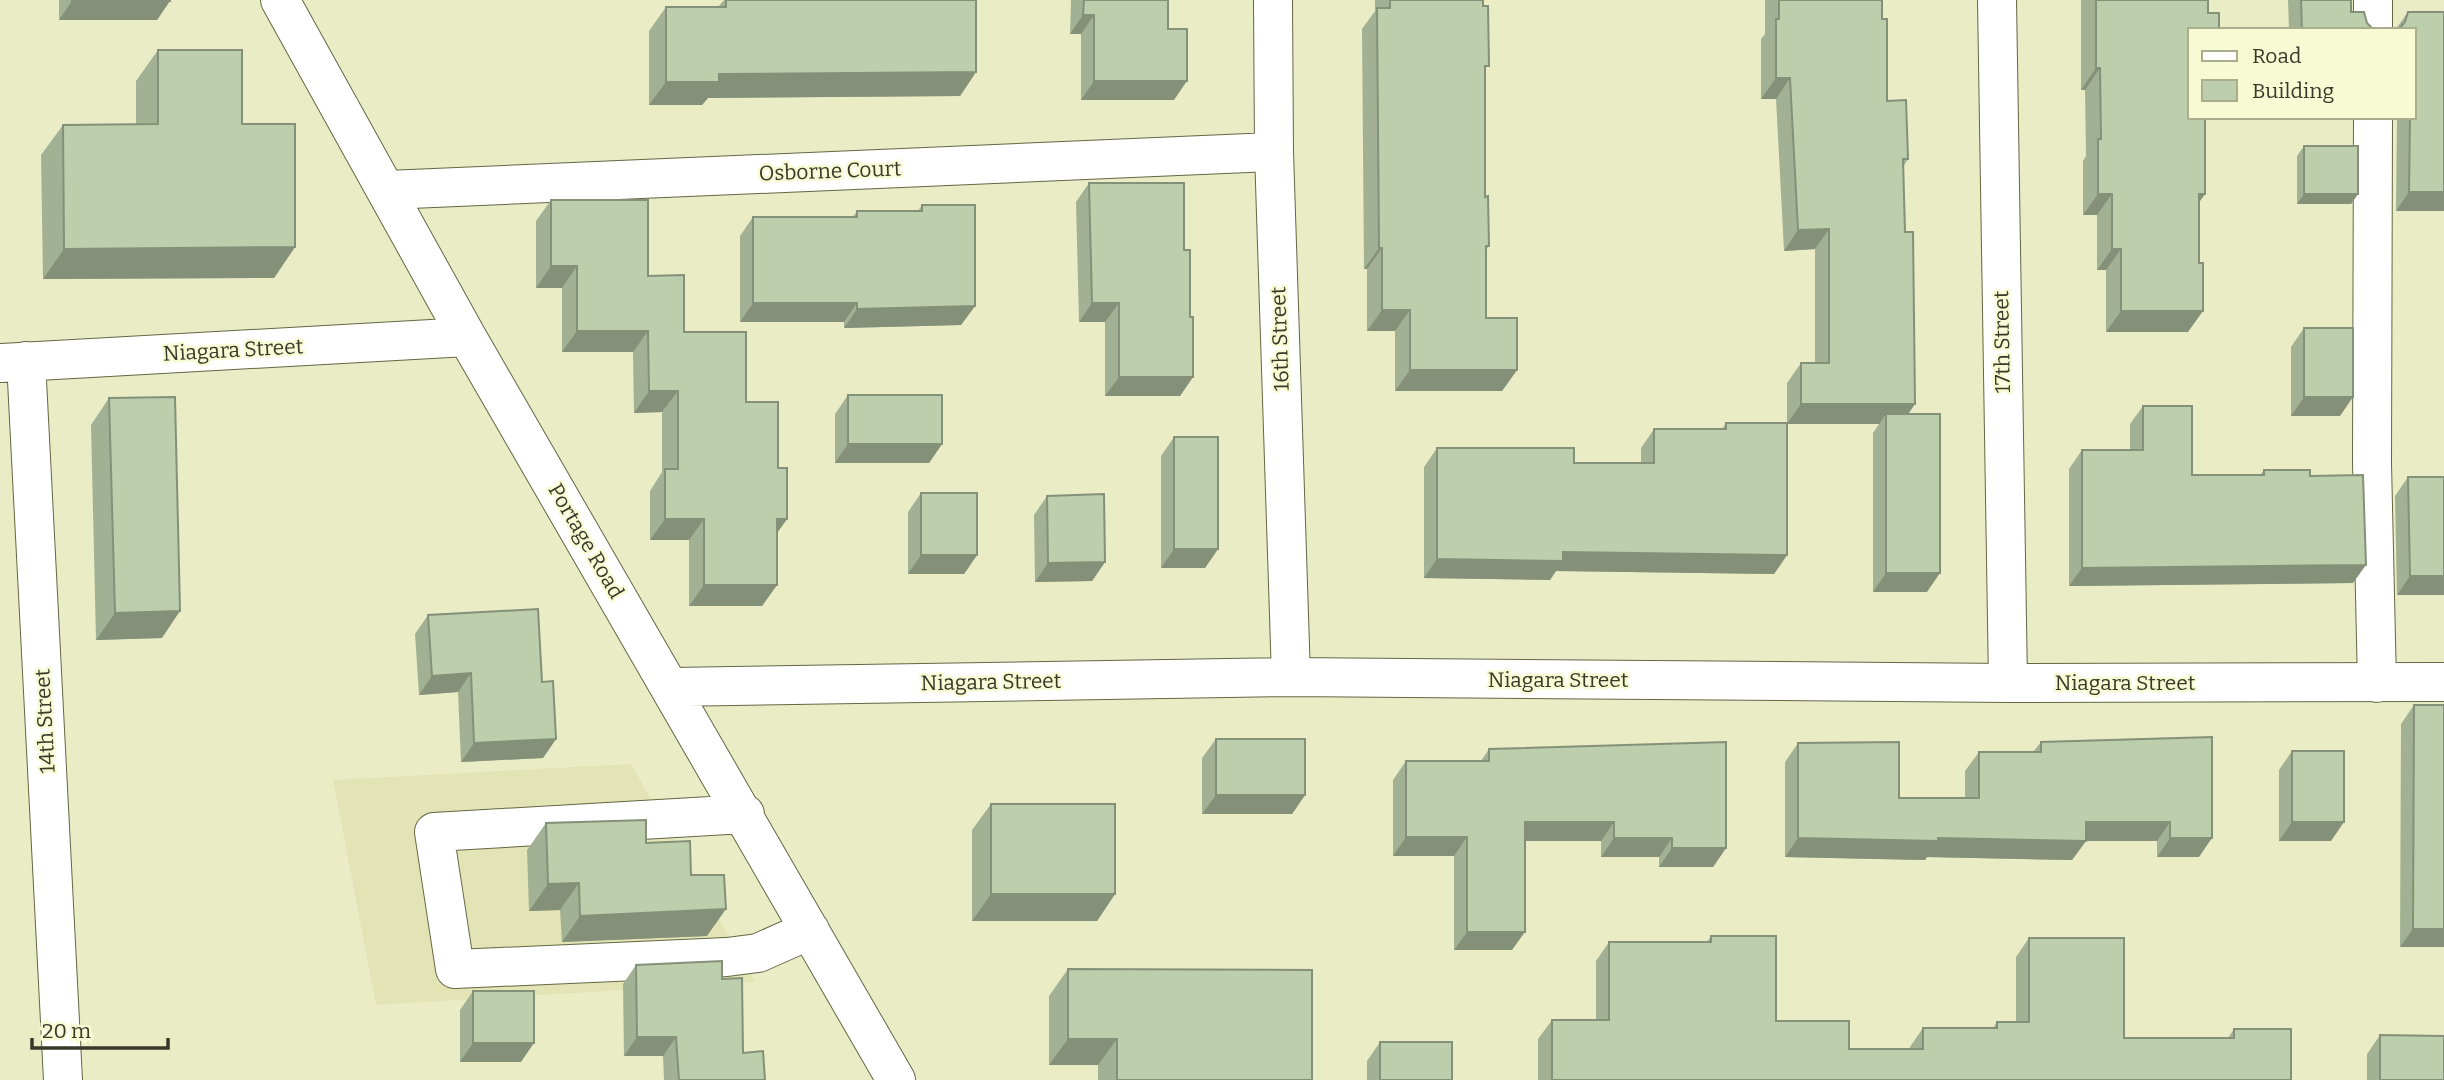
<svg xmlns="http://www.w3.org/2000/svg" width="2444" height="1080" font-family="Bitter,serif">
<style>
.built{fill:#e2e4b6}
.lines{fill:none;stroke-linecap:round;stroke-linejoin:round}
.minor-casing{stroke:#656644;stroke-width:40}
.minor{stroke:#fff;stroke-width:38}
.wall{fill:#a2b193}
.shaded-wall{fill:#849078}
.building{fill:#bcceab;stroke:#849078;stroke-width:2}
.labels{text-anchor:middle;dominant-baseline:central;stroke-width:5;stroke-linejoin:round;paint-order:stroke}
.street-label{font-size:21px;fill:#38392a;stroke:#f8fad3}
</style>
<rect width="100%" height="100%" fill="#eaecc6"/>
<!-- built -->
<path class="built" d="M631,764L755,982L376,1005L333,780Z"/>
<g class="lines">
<!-- minor casing -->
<g class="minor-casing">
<path id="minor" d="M280,0L467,337L896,1080
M1273,0L1274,152L1291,677
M1997,0L2008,683
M2373,0V30
M2373,117L2372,463L2377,683
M387,190L1274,152
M26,361L63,1080
M2,363L467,337
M672,687L1291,677L2008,683L2444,682
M745,814L434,832L455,969L727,957L758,953L810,930"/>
</g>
<!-- minor -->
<use href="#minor" class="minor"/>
</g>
<!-- wall -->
<path class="wall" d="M59,0H170L157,20H59Z
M724,0H976V72L960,96L708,98L702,105H649V31L666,7H718Z
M1071,0H1168V29L1174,100H1081V34H1070Z
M1375,0H1483L1485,72V197L1489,246L1486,250V318L1517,370L1502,391H1395V331H1367V269H1364L1362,29L1375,11Z
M1765,0H1882V19L1887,101L1908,159L1903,167L1905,232L1915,404L1908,414L1927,592H1873V433L1879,424H1787V383L1801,363H1815V249L1784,251L1776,99H1761V39L1765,34Z
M2081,0H2208L2190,30L2205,194L2199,202L2188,332H2106V270H2097V215H2083V161L2086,156L2085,90H2081Z
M2288,0H2351V12L2374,30H2289Z
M2408,12H2444V210L2396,211L2397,117H2414V30H2395Z
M158,50L242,124L295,247L274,278L43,279L41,155L63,125L136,124V81Z
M2304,146L2358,194L2351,204H2297V156Z
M1089,183L1184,250L1190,317L1193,377L1180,396H1105V322H1079L1076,202Z
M551,200L648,276L684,332L746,402L778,468L787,519L777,533V585L762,606H689V540H650V491L662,472V412L634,413L633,352H562V288H536V221Z
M922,205L975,306L961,325L844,328V322H740V236L753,217H853L857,211H918Z
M2304,328L2340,416H2291V347Z
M848,395L942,444L929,463H835V414Z
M109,398L162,638L96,640L91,425Z
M2143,406L2192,475H2260L2264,470L2310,476L2353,583L2069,586V469L2082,450H2130V424Z
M1726,423L1787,555L1774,574L1556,571L1550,580L1424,578V467L1437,448L1574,463H1641V448L1654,429H1722Z
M1174,437L1218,549L1205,568H1161V456Z
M2408,477L2444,595H2397L2395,496Z
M921,493L977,555L964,574H908V512Z
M1047,496L1105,562L1092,581L1035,582L1034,515Z
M428,615L542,682L556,739L543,758L461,762L458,692L419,695L415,634Z
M2414,705L2444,947H2400L2401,724Z
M2212,737L2199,857H2157V841H2086L2072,860L1927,857L1925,860L1785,857V762L1798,743L1899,798H1965V771L1979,752H2033L2041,742Z
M1216,739L1305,795L1292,814H1202V758Z
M1489,749L1726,848L1713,867H1659V857H1601V841H1525L1512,950H1454V856H1393V780L1406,761H1481Z
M2292,751L2331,841H2279V770Z
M991,804L1115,894L1097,921H972V830Z
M546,823L646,843L691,875L707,936L562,942L560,910L529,911L527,850Z
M1711,936L1776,1021L1849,1049H1910V1047L1923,1028H1993L1997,1022H2016V957L2029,938L2124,1038H2228L2234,1029L2291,1080H1538V1039L1552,1020H1596V961L1609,942H1707Z
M636,965L722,979L743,1053L765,1080H664L663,1056H624L623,984Z
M1068,969L1312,1080H1098V1065H1049V996Z
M473,991L521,1062H460V1010Z
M2380,1035L2444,1080H2367V1054Z
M1380,1042L1452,1080H1367V1061Z"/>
<!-- shaded-wall -->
<path class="shaded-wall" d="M72,1H170L157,20H59Z
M1083,15H1094L1081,34H1070Z
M2096,68H2100L2085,90H2081Z
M976,72L960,96L708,98L702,105H649L666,82L719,74Z
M1776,78H1790L1776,99H1761Z
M1094,81H1187L1174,100H1081Z
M2409,192H2444V211H2396Z
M2098,194H2112L2097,215H2083Z
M2199,194H2205L2190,215Z
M2304,194H2358L2351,204H2297Z
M1829,229L1815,249L1784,251L1798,230Z
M295,247L274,278L43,279L64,249Z
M1379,248H1382L1367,269H1364Z
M2112,249H2121L2106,270H2097Z
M551,266H577L562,288H536Z
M753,303H857L844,322H740Z
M1092,303H1119L1105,322H1079Z
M975,306L961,325L844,328L857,309Z
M1382,310H1410L1395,331H1367Z
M2121,311H2203L2188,332H2106Z
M577,331H648L633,352H562Z
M1410,370H1517L1502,391H1395Z
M1119,377H1193L1180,396H1105Z
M649,391H678L662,412L634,413Z
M2304,397H2353L2340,416H2291Z
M1801,404H1915L1901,424L1886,414L1879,424H1787Z
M848,444H942L929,463H835Z
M665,519H704L689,540H650Z
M777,519H787L772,540Z
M1174,549H1218L1205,568H1161Z
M1563,552L1787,555L1774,574L1556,571L1550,580L1424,578L1437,559Z
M921,555H977L964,574H908Z
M1105,562L1092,581L1035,582L1048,563Z
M2366,565L2353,583L2069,586L2082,568Z
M1886,573H1940L1927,592H1873Z
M2410,576H2444V595H2397Z
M704,585H777L762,606H689Z
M180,611L162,638L96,640L115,613Z
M471,673L458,692L419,695L432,676Z
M556,739L543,758L461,762L474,743Z
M1216,795H1305L1292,814H1202Z
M1525,822H1614L1601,841H1512Z
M2086,822H2170L2157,841H2086L2072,860L1927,857L1925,860L1785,857L1798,838H1938Z
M2292,822H2344L2331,841H2279Z
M1406,837H1467L1454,856H1393Z
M1614,838H1672L1659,857H1601Z
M2170,838H2212L2199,857H2157Z
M1672,848H1726L1713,867H1659Z
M579,883L560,910L529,911L548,884Z
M991,894H1115L1097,921H972Z
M726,909L707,936L562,942L580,916Z
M2413,929H2444V947H2400Z
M1467,932H1525L1512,950H1454Z
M637,1037H676L663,1056H624Z
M1068,1039H1117L1098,1065H1049Z
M473,1043H534L521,1062H460Z"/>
<!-- building -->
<path class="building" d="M72,0H170V1H72Z
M726,0H976V72L719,74V82H666V7H726Z
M1084,0H1168V29H1187V81H1094V15H1083Z
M1390,0H1483V6H1488L1489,66H1485V197L1488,196L1489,246H1486V318H1517V370H1410V310H1382V248H1379L1377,8H1390Z
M1779,0H1882V19H1887V101L1906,100L1908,159H1903L1905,232H1913L1915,404H1801V363H1829V229L1798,230L1790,78H1776V19H1779Z
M2096,0H2208V13H2219V30H2190V117H2205V194H2199V263H2203V311H2121V249H2112V194H2098V139H2101L2100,68H2096Z
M2301,0H2351V12H2364L2367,23L2374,30H2302Z
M2408,12H2444V192H2409L2410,117H2414V30H2398L2405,22Z
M158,50H242V124H295V247L64,249L63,125L158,124Z
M2304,146H2358V194H2304Z
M1089,183H1184V250H1190V317H1193V377H1119V303H1092Z
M551,200H648V276L684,275V332H746V402H778V468H787V519H777V585H704V519H665V469H678V391H649L648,331H577V266H551Z
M922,205H975V306L857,309V303H753V217H857V211H922Z
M2304,328H2353V397H2304Z
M848,395H942V444H848Z
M175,397L180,611L115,613L109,398Z
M2143,406H2192V475H2264V470H2310V476L2363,475L2366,565L2082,568V450H2143Z
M1886,414H1940V573H1886Z
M1726,423H1787V555L1563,552V561L1437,559V448H1574V463H1654V429H1726Z
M1174,437H1218V549H1174Z
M2408,477H2444V576H2410Z
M921,493H977V555H921Z
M1104,494L1105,562L1048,563L1047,496Z
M538,609L542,682L553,681L556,739L474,743L471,673L432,676L428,615Z
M2414,705H2444V929H2413Z
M2212,737V838H2170V822H2086V841L1938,838V841L1798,838V743L1899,742V798H1979V752H2041V742Z
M1216,739H1305V795H1216Z
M1726,742V848H1672V838H1614V822H1525V932H1467V837H1406V761H1489V749Z
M2292,751H2344V822H2292Z
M991,804H1115V894H991Z
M646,820V843L690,841L691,875H724L726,909L580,916L579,883L548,884L546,823Z
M1711,936H1776V1021H1849V1049H1923V1028H1997V1022H2029V938H2124V1038H2234V1029H2291V1080H1552V1020H1609V942H1711Z
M722,961V979L742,978L743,1053L763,1051L765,1080H679L676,1037H637L636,965Z
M1068,969L1312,970V1080H1117V1039H1068Z
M473,991H534V1043H473Z
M2380,1035L2444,1036V1080H2380Z
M1380,1042H1452V1080H1380Z"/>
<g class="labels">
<!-- street labels -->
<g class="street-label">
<text transform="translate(830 171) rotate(-2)">Osborne Court</text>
<text transform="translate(1280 339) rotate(-92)">16th Street</text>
<text transform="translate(2002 342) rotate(-91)">17th Street</text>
<text transform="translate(233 350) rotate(-3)">Niagara Street</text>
<text transform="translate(586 541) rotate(60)">Portage Road</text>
<text x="1558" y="680">Niagara Street</text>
<text transform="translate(991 682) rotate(-1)">Niagara Street</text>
<text x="2125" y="683">Niagara Street</text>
<text transform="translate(45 721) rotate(-93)">14th Street</text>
</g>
</g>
<!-- legend -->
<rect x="2188" y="28" width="228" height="91" fill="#f8fad3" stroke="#abad8f" stroke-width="2"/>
<rect x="2202" y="51" width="35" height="10" fill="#ffffff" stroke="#abad8f" stroke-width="2"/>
<text x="2252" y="63" font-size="21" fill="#38392a">Road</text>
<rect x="2202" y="80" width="35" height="21" fill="#bcceab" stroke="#abad8f" stroke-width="2"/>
<text x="2252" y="98" font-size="21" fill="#38392a">Building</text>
<!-- scale -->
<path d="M32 1038v10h136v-10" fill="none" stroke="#38392a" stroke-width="3.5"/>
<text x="42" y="1038" font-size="21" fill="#38392a" stroke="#f8fad3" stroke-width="5" paint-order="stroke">20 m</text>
</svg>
